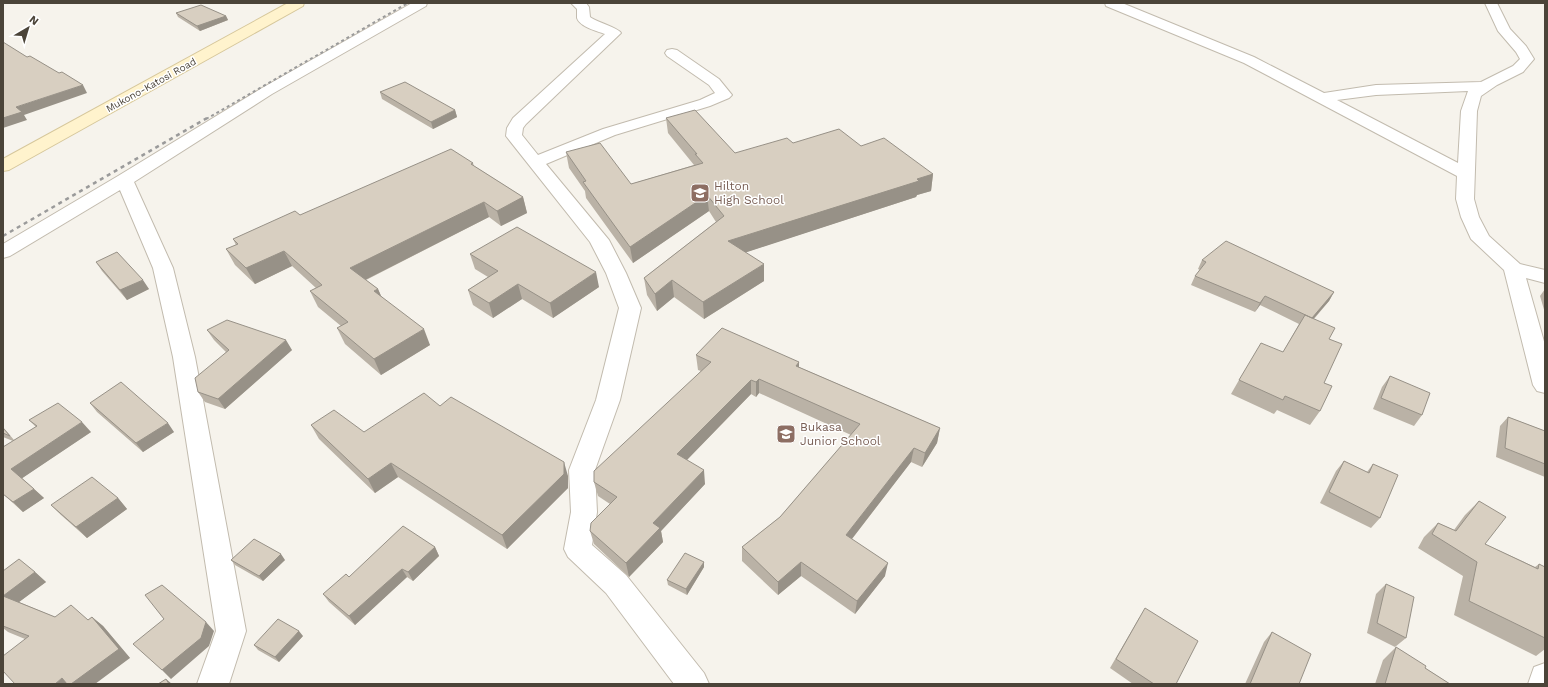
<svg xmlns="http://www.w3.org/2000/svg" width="1548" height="687" font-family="'Work Sans',sans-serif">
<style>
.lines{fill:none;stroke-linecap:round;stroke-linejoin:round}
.minor-casing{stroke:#c2bbae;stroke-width:2}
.secondary-casing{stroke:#d6c79b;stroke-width:2}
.minor{fill:#fff;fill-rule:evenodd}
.secondary{fill:#fff3cd;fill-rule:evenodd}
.rail-far1{stroke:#9a9a9a;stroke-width:2;stroke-dasharray:3 3;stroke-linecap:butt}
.rail{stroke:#9a9a9a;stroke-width:2.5;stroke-dasharray:4 4;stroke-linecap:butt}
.wall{fill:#bab2a6}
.shaded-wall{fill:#979187}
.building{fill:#d8cfc1;stroke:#979187}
.labels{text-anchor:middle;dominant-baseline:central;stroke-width:3;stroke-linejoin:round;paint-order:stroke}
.far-street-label{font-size:10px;fill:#4b4439;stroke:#fff}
.education-label{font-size:12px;fill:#785e54;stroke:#fff;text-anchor:start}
</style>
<rect width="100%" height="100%" fill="#f6f3ec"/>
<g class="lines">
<!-- minor casing -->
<g class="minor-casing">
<path id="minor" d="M412,3H427L426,6L272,94L134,182L173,268L195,357L246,631L229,684H197L216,631L173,357L153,268L120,190L10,256L3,258V244L118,176L262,88Z
M571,3H586L589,7L590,17C597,22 618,28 621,33L526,124L523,128L522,135L538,155L603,129L700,100L715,93L709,85L667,56L665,53L667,50L672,49L677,50L719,79L732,95L729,98L710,106L615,135L546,164L609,240L626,273L641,308L620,400L595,470L597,512L592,545L626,575L704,673L709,684H674L606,593L568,557L564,549L571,512L569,470L596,400L619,308L606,273L590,242L506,136L507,128L513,118L605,34C597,31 580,27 577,18C577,15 577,12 577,9Z
M1105,3H1122L1254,57L1324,93L1376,85L1481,82L1513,66L1520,59L1516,52L1498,31L1485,3H1497L1510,29L1526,46L1534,59L1523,72L1497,85L1481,96L1477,111L1474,199L1479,217L1489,236L1520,264L1545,270V283L1526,278L1545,345V393L1537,391L1533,385L1504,270L1471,239L1461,217L1456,199L1457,176L1244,63L1106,6ZM1468,91L1461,111L1458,163L1337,100L1376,95Z
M1545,663V684H1528L1534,667Z"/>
</g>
<!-- secondary casing -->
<g class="secondary-casing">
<path id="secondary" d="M288,3H304L303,6L9,170L3,171V159Z"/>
</g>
<!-- minor -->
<use href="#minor" class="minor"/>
<!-- secondary -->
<use href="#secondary" class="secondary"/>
<!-- rail-far1 -->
<path class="rail-far1" d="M206,119L408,3"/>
<!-- rail -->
<path class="rail" d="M3,236L207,118"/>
</g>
<!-- wall -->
<path class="wall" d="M1464,3H1472V4Z
M176,13L226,16L228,20L200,31L178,17Z
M380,92L455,110L457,117L433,129L382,99Z
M666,118L735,153L793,143L861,146L933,174L931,191L917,195L916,197L746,252L764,281L704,319L674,297L657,311L647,295L644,278L716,222L709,211L633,263L586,198L585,191L569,168L566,152L631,184L694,165L668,133Z
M473,163L474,166L523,197L527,213L501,226L489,217L366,280L378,289L381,296L430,345L381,375L345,344L337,328L341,326L318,307L310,291L316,288L292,266L255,284L235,265L226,249L236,245L233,239L300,215Z
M470,254L599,287L553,318L522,299L493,318L473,305L468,290L488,277L475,269Z
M1202,260L1334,292L1329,301L1314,319L1329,339L1324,383L1320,411L1310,425L1277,410L1274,414L1231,394L1239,380L1283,352L1299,324L1260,305L1255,312L1191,285L1195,276L1200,270L1198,269Z
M96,262L149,289L127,300L102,271Z
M1545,289V313L1540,296Z
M207,330L292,350L225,409L205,402L198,392L226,352L214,340Z
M696,355L799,362V367L940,428L937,443L922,467L911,462L852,539L885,576L855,614L801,576L778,595L742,561V547L780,517L851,435L759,393L756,397L751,394L687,460L705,484L661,531L663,542L629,577L594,544L590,531L610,504L598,496L594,482L701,371L698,370Z
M1390,376L1422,415L1414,426L1373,409L1382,387Z
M90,403L174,432L143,452L97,412Z
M440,406L568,476V488L507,549L398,477L375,493L319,439L311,425L364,432Z
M1508,417L1545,431V477L1496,457L1500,426Z
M29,420L91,432L22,478L44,498L23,512L3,494V447L13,441L3,437V427L14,440L36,427Z
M1344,461L1367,472L1373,464L1380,518L1371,528L1320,503L1336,471Z
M118,498L127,509L87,538L61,515L51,505Z
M1479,501L1485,544L1535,567L1539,564L1545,567V649L1536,656L1454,615L1463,576L1418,548L1424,537L1438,523L1454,530L1465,515Z
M435,547L439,556L413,581L407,577L355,625L329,602L323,594L349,577Z
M231,560H285L263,581L235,565Z
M704,562V567L687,595L668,585L667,580Z
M3,571L35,572L46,582L19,602L55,617L88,620L92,617L103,626L130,658L25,639L8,632L3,628Z
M1386,584L1406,638L1395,647L1367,633L1376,594Z
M1139,618L1176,684H1133L1110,668Z
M1272,632L1299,684H1245L1264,642Z
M303,636L279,662L258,650L254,645Z
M1396,647L1425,668L1450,684H1375L1383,660Z"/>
<!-- shaded-wall -->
<path class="shaded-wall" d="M226,16L228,20L200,31L197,26Z
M83,85L87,93L24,115L27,120L3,128V118L16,107Z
M455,110L457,117L433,129L431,122Z
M933,174L931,191L917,195L916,197L729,258L728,241L917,179Z
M707,195L709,211L633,263L630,247Z
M523,197L527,213L501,226L497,211Z
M484,202L489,217L357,284L350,268Z
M284,251L292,266L255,284L246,268Z
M764,264V281L704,319L703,302Z
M596,272L599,287L553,318L550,303Z
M143,280L149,289L127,300L120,290Z
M672,280L674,297L657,311L655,294Z
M518,284L522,299L493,318L489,303Z
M378,289L385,305L374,291Z
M1334,292L1329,301L1306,327L1312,318Z
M1265,296L1260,305L1255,312L1260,303Z
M424,329L430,345L381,375L374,359Z
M286,340L292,350L225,409L218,399Z
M799,362V376L796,366Z
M759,379V393L756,397V382Z
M751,380V394L679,468L677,454Z
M82,422L91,432L21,479L11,469Z
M168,423L174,432L143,452L136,443Z
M940,428L937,443L922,467L925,453Z
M914,448L911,462L844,549L846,535Z
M564,462L568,476V488L507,549L502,535Z
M391,463L398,477L375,493L368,479Z
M704,470L705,484L661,531L663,542L629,577L626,563L653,523Z
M34,489L44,498L23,512L13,502Z
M118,498L127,509L87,538L76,527Z
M435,547L439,556L413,581L408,572Z
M281,554L285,560L263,581L259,576Z
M704,562V567L687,595L686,589Z
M801,562V576L778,595V582Z
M888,563L885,576L855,614L857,601Z
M402,569L407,577L355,625L349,616Z
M35,572L46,582L15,605L3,596Z
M92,617L103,626L130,658L95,684H71Z
M206,622L214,631L209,646L171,679L162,670Z
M299,631L303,636L279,662L275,657Z
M62,678L70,684H55Z
M166,679L172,684H169Z"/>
<!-- building -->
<path class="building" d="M201,5L226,16L197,26L176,13Z
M3,42L27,57L30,56L59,73L62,72L83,85L16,107L22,112L3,118Z
M405,82L455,110L431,122L380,92Z
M695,110L735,153L787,138L793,143L839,129L861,146L884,138L933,174L917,179L919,181L728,241L764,264L703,302L672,280L655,294L644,278L724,216L707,195L630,247L583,182L586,181L566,152L600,143L631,184L703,163L695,154H697L666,118Z
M451,149L473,163L471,164L523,197L497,211L484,202L350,268L378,289L374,291L424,329L374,359L337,328L348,322L310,291L322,285L284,251L246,268L226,249L238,244L233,239L295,211L300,215Z
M517,227L596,272L550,303L518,284L489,303L468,290L498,271L470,254Z
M1226,241L1334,292L1312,318L1265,296L1260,303L1195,276L1206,262L1202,260Z
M117,252L143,280L120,290L96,262Z
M1305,315L1335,328L1329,339L1342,344L1324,383L1332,386L1320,411L1285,396L1283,400L1239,380L1261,343L1283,352Z
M227,320L286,340L218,399L198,392L195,378L229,350L207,330Z
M722,328L799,362L796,366L940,428L925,453L914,448L846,535L888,563L857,601L801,562L778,582L742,547L780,517L860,424L759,379L756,382L751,380L677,454L704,470L653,523L660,528L626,563L590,531L591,523L617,497L594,482V471L711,362L696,355Z
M1390,376L1430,393L1422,415L1381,398Z
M121,382L168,423L136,443L90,403Z
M424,393L440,406L451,397L564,462V474L502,535L391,463L368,479L311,425L334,410L364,432Z
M58,403L82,422L11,469L34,489L13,502L3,494V447L37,426L29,420Z
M1508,417L1545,431V464L1505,448Z
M3,428L10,436L3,433Z
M1344,461L1369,473L1373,464L1398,475L1380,518L1329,492Z
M92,477L118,498L76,527L51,505Z
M1479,501L1506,517L1485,544L1538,569L1539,564L1545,567V638L1469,601L1477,562L1432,534L1438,523L1456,531Z
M403,526L435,547L408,572L402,569L349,616L323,594L346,574L349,577Z
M254,539L281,554L259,576L231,560Z
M685,553L704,562L686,589L667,580Z
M19,559L35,572L3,596L55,617L71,605L88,620L92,617L119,649L71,684H67L62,678L55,684H15L3,671V656L29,636L3,626V571Z
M1386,584L1414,597L1406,638L1377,623Z
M162,585L206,622L201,638L162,670L133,644L164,619L145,595Z
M1145,608L1198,641L1176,684H1154L1116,659Z
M278,619L299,631L275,657L254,645Z
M1272,632L1311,654L1299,684H1250Z
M1396,647L1426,666L1425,668L1450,684H1385Z
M166,679L169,684H158Z"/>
<!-- icons -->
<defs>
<g id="school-square" transform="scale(1)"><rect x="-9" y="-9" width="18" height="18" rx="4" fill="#8d6e63" stroke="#fff"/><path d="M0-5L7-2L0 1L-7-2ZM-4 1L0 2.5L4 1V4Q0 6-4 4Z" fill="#fff"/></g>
</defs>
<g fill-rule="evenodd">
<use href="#school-square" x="700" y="193"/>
<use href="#school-square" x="786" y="434"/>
</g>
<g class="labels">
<!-- far-street labels -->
<g class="far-street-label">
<text transform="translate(151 85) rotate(-29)">Mukono-Katosi Road</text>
</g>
<!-- education labels -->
<g class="education-label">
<text x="714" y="186">Hilton<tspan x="714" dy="14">High School</tspan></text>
<text x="800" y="427">Bukasa<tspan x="800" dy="14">Junior School</tspan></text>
</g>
</g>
<!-- border -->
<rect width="1548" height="687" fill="none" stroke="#4b4439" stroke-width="8"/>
<!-- north arrow -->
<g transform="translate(28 28) rotate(38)" stroke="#ffffff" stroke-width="3" paint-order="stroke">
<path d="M0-3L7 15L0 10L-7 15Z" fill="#4b4439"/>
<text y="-6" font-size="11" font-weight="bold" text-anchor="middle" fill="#4b4439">N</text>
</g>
</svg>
